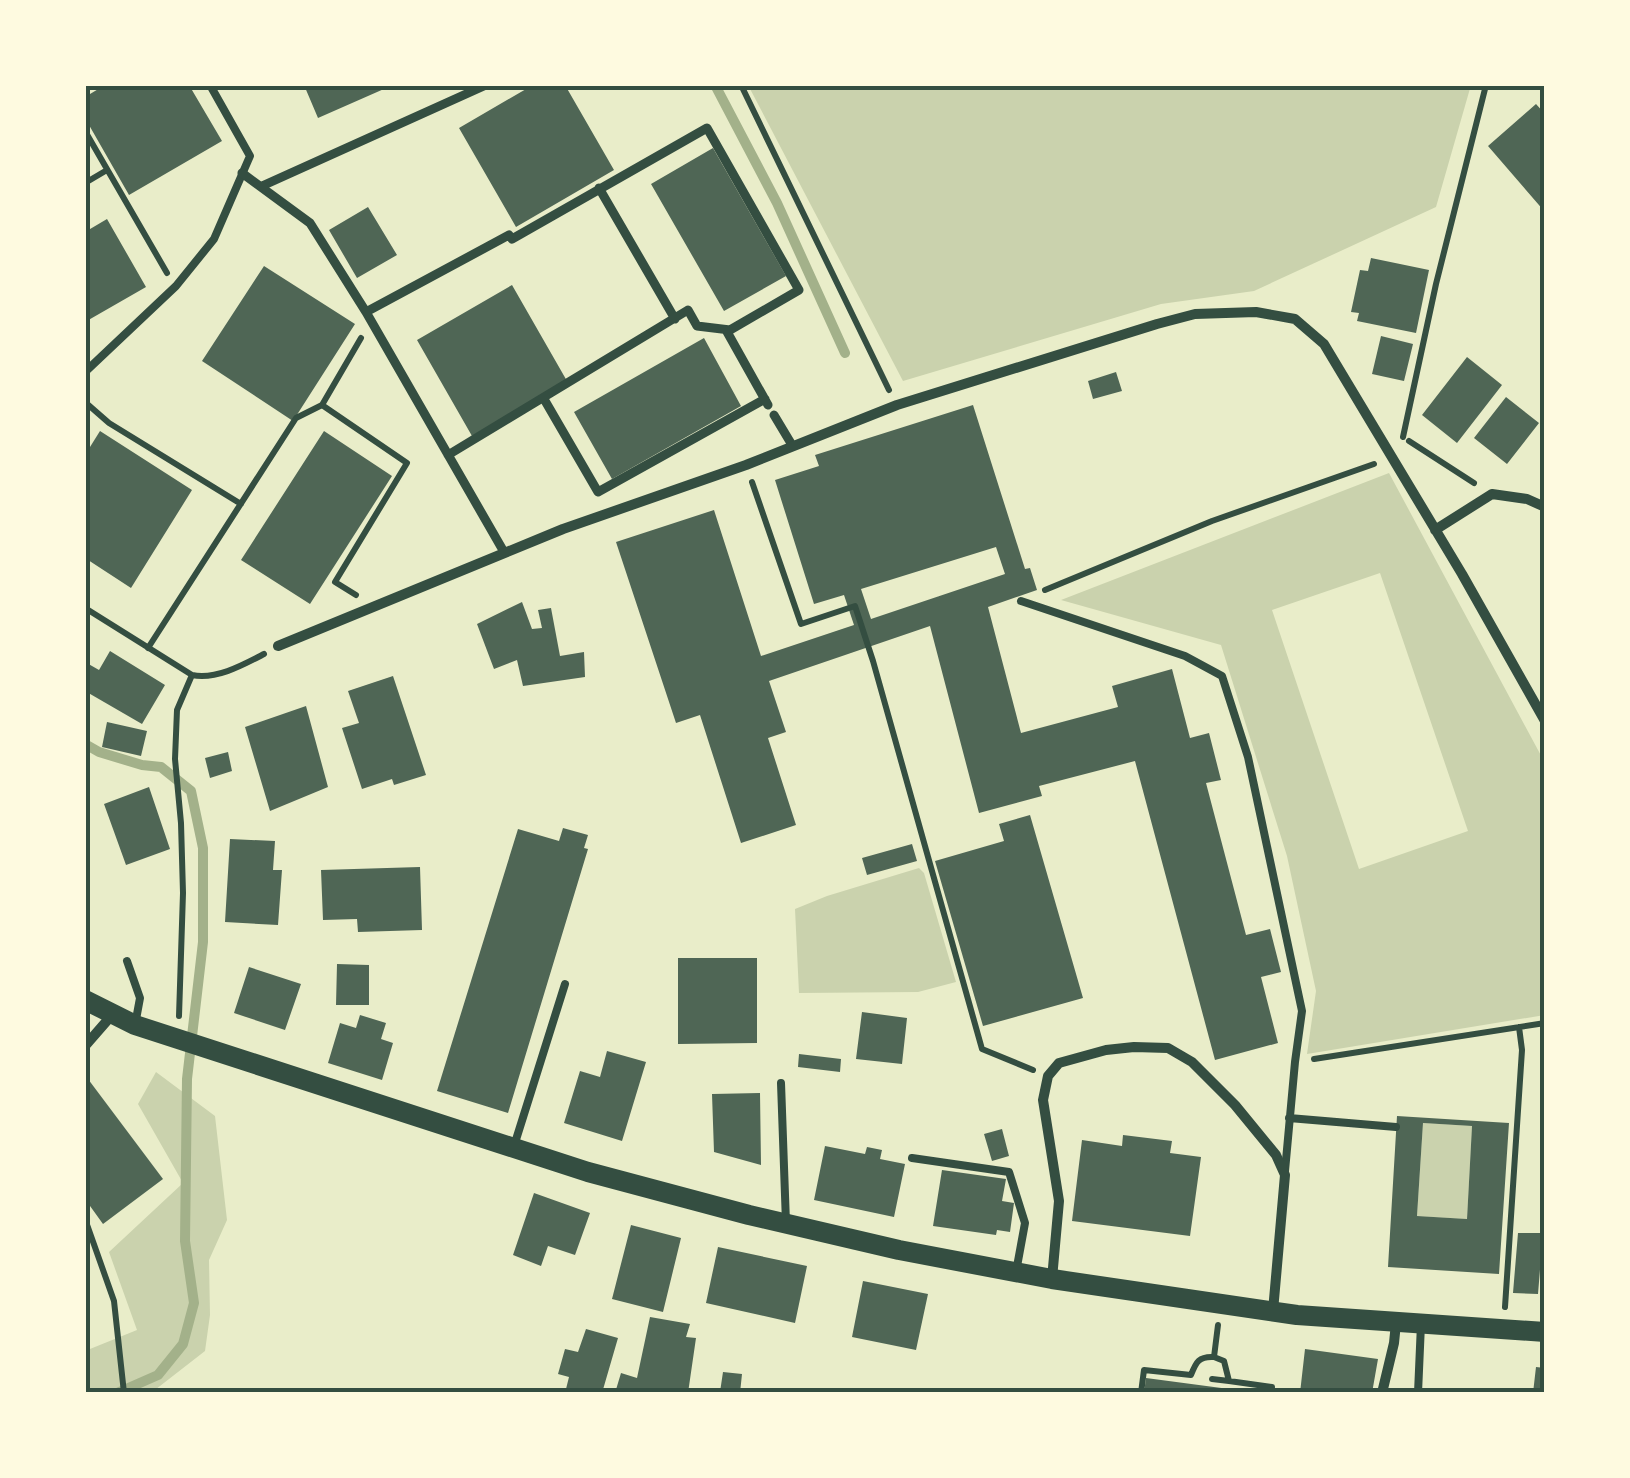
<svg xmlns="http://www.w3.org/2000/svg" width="1630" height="1478" font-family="Inter,sans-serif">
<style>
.green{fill:#cad2ad;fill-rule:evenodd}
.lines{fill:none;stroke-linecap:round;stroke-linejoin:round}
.stream{stroke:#a3b18a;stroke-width:10}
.building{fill:#4f6655;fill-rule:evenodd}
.path{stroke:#344e41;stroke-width:6}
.service{stroke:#344e41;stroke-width:8}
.pedestrian{stroke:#344e41;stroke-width:9}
.minor{stroke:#344e41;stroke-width:10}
.secondary{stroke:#344e41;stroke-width:20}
.neatline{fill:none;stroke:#344e41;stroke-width:4}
</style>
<rect width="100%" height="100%" fill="#e9edc9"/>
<!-- green -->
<path class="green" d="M748,85H1471L1436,207L1254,291L1161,304L903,381Z
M1389,473L1545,763V1015L1307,1054L1316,991L1287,856L1221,645L1061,600ZM1380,573L1468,831L1359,869L1272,610Z
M919,868L924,873L956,982L918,992L799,993L795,909L827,896Z
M156,1072L215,1116L227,1220L209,1260L210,1315L205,1351L151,1393H85V1351L137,1330L109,1252L183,1183L138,1104Z
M1423,1123L1472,1126L1467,1219L1417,1216Z"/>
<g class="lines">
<!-- stream -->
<path class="stream" d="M715,85L777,203L845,353
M85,744L99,752L142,765L161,767L191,791L203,848V942L187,1079L185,1241L194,1303L183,1344L158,1375L117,1393"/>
</g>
<!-- building -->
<path class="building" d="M105,85H189L222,141L129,195L85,118V97Z
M304,85H393L318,118Z
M533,85H565L614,170L516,227L459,128Z
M1536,104L1545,114V212L1488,146Z
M713,148L786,276L724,311L651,184Z
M368,207L397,255L357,278L329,230Z
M107,219L146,287L85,322V232Z
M1371,258L1429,270L1416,333L1357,321L1359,313L1351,312L1360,270L1368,271Z
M264,266L355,324L293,421L202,361Z
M512,285L567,381L472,436L417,340Z
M1381,336L1413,344L1404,381L1372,374Z
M704,338L741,406L612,479L574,412Z
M1467,357L1502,385L1457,443L1422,415Z
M1116,372L1122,391L1093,399L1088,381Z
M1506,397L1539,423L1507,464L1474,438Z
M973,405L1025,569L1030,568L1037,590L988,607L1021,733L1118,707L1112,686L1172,669L1190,738L1209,733L1221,780L1206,783L1246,935L1270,929L1281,972L1261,977L1278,1043L1215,1060L1135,761L1039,786L1042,796L979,813L930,626L769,681L786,732L768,738L796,825L741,843L700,715L676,723L616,542L714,510L761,656L854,625L844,595L814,604L775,480L819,466L815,455ZM996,547L1005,574L871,619L861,589Z
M100,431L192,490L131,588L85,558V455Z
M324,431L392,476L310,604L241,560Z
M522,602L532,629L542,628L538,610L551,608L560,656L584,652L585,677L523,686L517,660L494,669L477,624Z
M110,651L165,685L142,724L85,691V662L99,670Z
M393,676L426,775L394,785L392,779L362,789L342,728L359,723L348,691Z
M306,706L328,787L270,811L245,727Z
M107,722L147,731L141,756L102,747Z
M228,752L232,771L210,778L205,758Z
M149,787L170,849L126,865L104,804Z
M1030,815L1083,998L983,1026L935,861L1004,841L999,824Z
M563,828L588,835L584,848L588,849L508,1113L437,1091L518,829L559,841Z
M230,839L275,841L273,870H282L278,925L225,922Z
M912,844L917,861L867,875L862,858Z
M420,867L422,930L358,932L357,919L323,920L321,870Z
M678,958H757V1043L678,1044Z
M337,964L369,965V1005H336Z
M249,967L301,984L285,1030L234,1013Z
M862,1012L907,1018L902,1064L856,1059Z
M360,1015L386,1023L381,1039L393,1043L382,1080L328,1063L340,1023L356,1028Z
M607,1051L646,1062L622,1141L564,1123L580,1071L600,1077Z
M799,1054L841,1059L840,1072L798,1067Z
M85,1075L163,1179L103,1224L85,1199Z
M760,1093L761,1165L714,1152L712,1094Z
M1397,1116L1509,1123L1499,1274L1388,1267ZM1423,1123L1472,1126L1467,1219L1417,1216Z
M1002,1129L1009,1156L992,1161L984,1134Z
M1123,1135L1172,1141L1170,1153L1201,1157L1190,1236L1072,1221L1082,1140L1122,1146Z
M825,1146L865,1154L867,1147L882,1150L880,1159L905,1164L894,1217L814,1200Z
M942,1170L1006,1179L1002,1201L1014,1203L1010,1232L997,1230L996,1235L933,1226Z
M534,1193L590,1213L575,1255L548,1246L541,1266L513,1255Z
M631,1225L681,1238L663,1312L612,1299Z
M1518,1233H1543L1538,1294L1513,1293Z
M718,1247L807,1266L795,1323L706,1303Z
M863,1281L928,1294L916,1350L852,1337Z
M650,1317L690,1324L686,1337L696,1338L688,1393H615L621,1373L637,1378Z
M586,1329L618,1338L602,1393H565L569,1377L558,1374L565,1349L578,1352Z
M1305,1349L1378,1359L1372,1393H1300Z
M1536,1367L1545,1368V1393H1533Z
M723,1372L742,1374L740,1393L720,1392Z
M1146,1378L1244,1391L1243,1393H1144Z"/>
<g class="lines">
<!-- path -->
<path class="path" d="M741,85L889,390
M85,131L167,273
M85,183L107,170
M85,402L109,423L241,504
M1403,437L1436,284L1486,85
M1409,441L1474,483
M752,482L801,624L855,606L873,661L982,1049L1033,1070
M1045,590L1212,521L1374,464
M356,595L335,582L407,463L322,405L361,338
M85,608L192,675C216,680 243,665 264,654
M148,648L296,418L322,405
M179,1016L183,893L181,823L175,759L177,710L192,675
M1314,1059L1545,1023
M85,1219L114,1301L124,1393
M1505,1307L1522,1050L1519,1027
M1218,1325L1214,1357L1224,1361L1229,1381L1272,1387L1271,1393
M1212,1379L1229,1381
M1141,1393L1144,1370L1191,1375C1196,1362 1199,1356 1214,1357"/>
<!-- service -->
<path class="service" d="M85,372L176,286L214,239L250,156L210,85
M1021,601L1185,656L1222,676L1248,757L1302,1011L1295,1062L1285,1171
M127,961L140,998L135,1025
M781,1083L786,1223
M1289,1118L1396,1127
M514,1146L565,984
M912,1158L1009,1172L1025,1223L1016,1272
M1418,1393L1421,1324"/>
<!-- pedestrian -->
<path class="pedestrian" d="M242,173L310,223L366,312L504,552
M262,186L486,85
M599,188L675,319
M366,312L509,235L512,239L707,128L799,290L730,330L697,326L688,310L448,455
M726,330L768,405
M544,399L598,492L765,399
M774,415L792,445"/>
<!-- minor -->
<path class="minor" d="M1435,530L1492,494L1527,499L1545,507
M278,646L563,529L746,465L897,405L1157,324L1195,314L1256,312L1295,319L1324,344L1462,574L1545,721
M85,1046L112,1015
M1052,1279L1059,1201L1043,1100L1048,1076L1059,1063L1106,1050L1134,1047L1168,1048L1192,1062L1235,1105L1276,1155L1285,1175L1273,1311
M1382,1393L1394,1343L1396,1323"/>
<!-- secondary -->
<path class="secondary" d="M85,1000L135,1025L588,1172L749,1215L899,1250L1052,1279L1297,1315L1545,1332"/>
</g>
<!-- border -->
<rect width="1630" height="1478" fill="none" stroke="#fefae0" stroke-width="175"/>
<rect x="88" y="88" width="1454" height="1302" class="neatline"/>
</svg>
